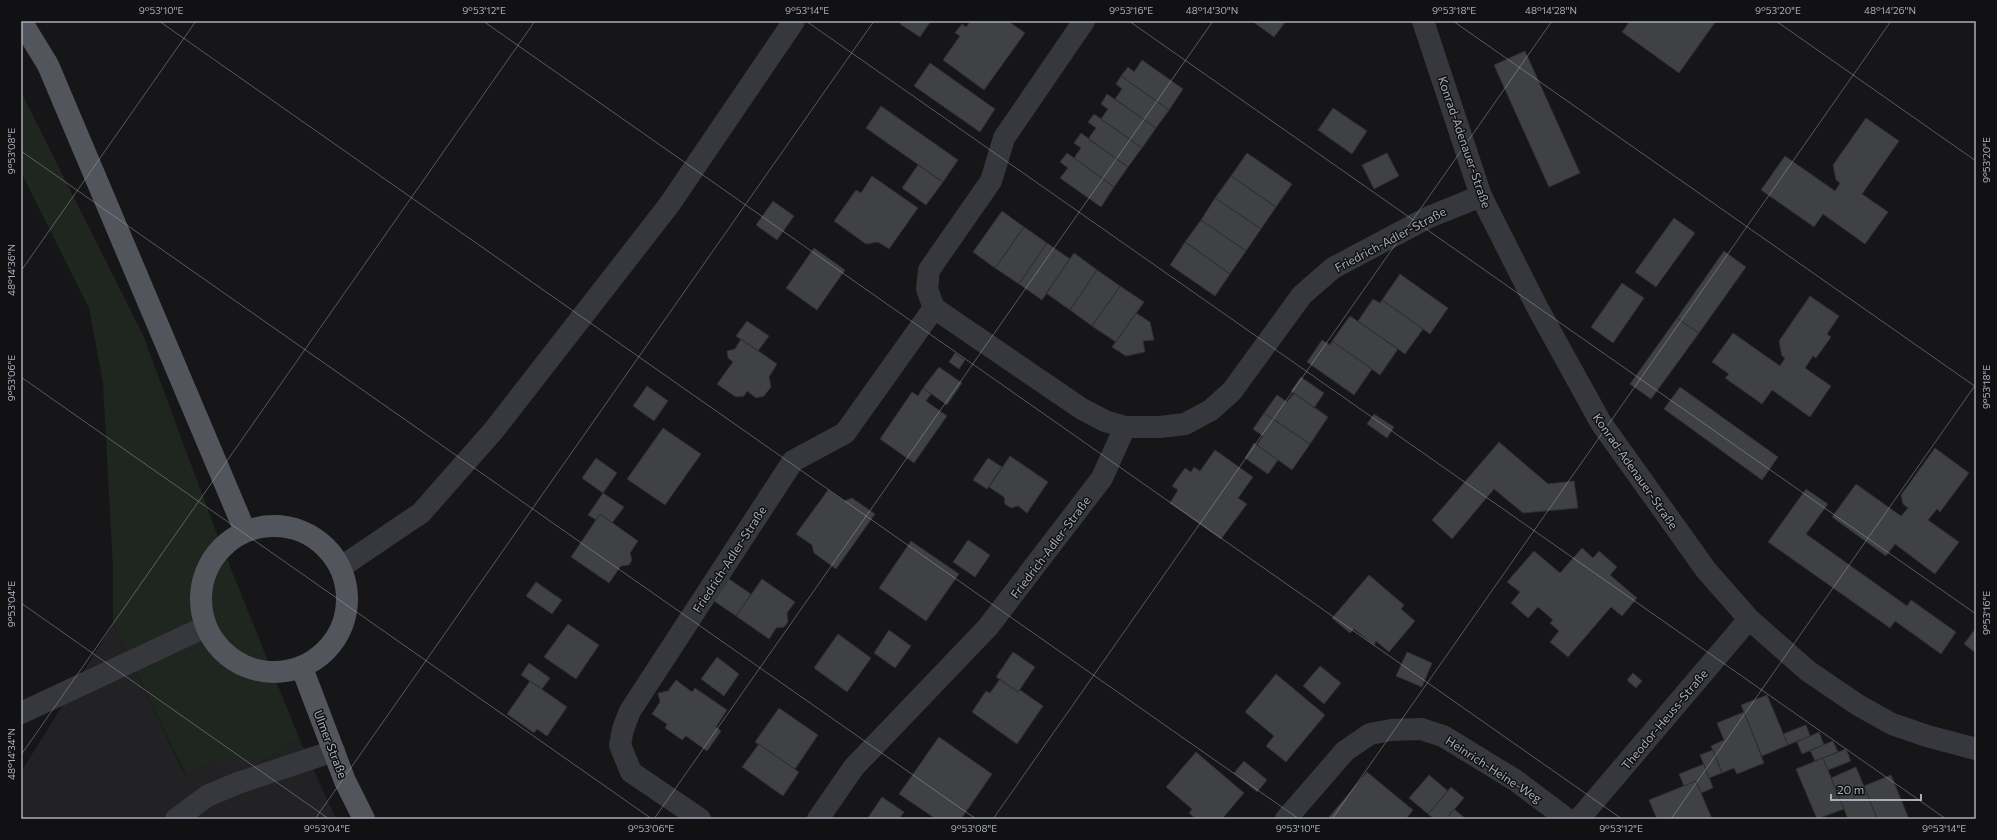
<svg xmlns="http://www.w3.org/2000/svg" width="1997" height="840" font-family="Commissioner,sans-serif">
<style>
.built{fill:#222225}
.green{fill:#1e261f}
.building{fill:#404145;stroke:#303034}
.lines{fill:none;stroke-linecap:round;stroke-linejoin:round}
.minor{stroke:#37383d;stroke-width:22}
.major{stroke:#53555c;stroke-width:22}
.ticks{fill:none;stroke:#a8adb8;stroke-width:1;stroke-opacity:0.45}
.labels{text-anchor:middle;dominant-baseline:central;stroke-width:3;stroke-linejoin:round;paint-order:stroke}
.street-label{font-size:12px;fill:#a8adb8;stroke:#111113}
.neatline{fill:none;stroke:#a8adb8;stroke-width:1.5}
.ticks-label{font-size:10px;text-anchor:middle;fill:#a8adb8}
</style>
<rect width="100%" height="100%" fill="#161618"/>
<!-- built -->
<path class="built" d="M113,624L185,775L213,762H262L299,738L336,819H21V772Z"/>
<!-- green -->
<path class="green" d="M21,92L143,335L217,534L299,738L262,762H213L186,775L113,624V569L103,383L89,308L21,172Z"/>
<!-- building -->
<path class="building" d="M902,21H931L920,37L900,24Z
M971,21H1008L1025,33L984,90L943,60L960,36L955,33L962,24L966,27Z
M1252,21H1286L1274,37Z
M1630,21H1716L1679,73L1622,32Z
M1525,51L1580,173L1549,187L1494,65Z
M1142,60L1183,89L1169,110L1121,76L1128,67L1134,72Z
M930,63L995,109L980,132L914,86Z
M1121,76L1169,110L1156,128L1115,99L1122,89L1116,84Z
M1107,94L1156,128L1142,148L1101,119L1108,109L1101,104Z
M881,106L958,160L943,182L866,128Z
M1333,108L1367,131L1352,154L1318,130Z
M1094,114L1142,148L1128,167L1088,139L1096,128L1088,122Z
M1866,118L1899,141L1862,194L1888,212L1865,244L1823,214L1814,227L1761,190L1785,156L1835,191L1840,183L1836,180L1833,165Z
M1081,133L1128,167L1114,187L1074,158L1081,148L1074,143Z
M1067,153L1114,187L1101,207L1060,178L1068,168L1060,162Z
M1247,153L1292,184L1276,207L1231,176Z
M1387,153L1399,176L1374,189L1362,165Z
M918,165L943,182L926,205L902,188Z
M872,176L918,208L889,249L878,242L866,244L834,221L856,190L861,193Z
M1231,176L1276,207L1261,229L1215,198Z
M1215,198L1261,229L1246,251L1201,220Z
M773,201L794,216L777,240L756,225Z
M1002,211L1024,227L995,268L973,252Z
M1674,218L1695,233L1656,287L1635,272Z
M1201,220L1246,251L1230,274L1185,242Z
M1024,227L1047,243L1019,284L995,268Z
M1185,242L1230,274L1215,296L1170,265Z
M1047,243L1070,259L1042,300L1019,284Z
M814,248L845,270L817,310L786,288Z
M1724,251L1746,267L1699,333L1677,318Z
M1074,253L1097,270L1070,310L1046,293Z
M1097,270L1120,286L1092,326L1070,310Z
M1400,274L1448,308L1430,334L1382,300Z
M1622,283L1644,298L1613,343L1591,327Z
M1120,286L1144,302L1116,342L1092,326Z
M1810,296L1839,316L1827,334L1831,337L1816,358L1813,356L1805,368L1831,386L1810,417L1772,390L1762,404L1725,378L1729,374L1712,362L1733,333L1780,366L1785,358L1782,356L1779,341Z
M1373,299L1380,303L1382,300L1423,329L1405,354L1358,321Z
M1136,313L1150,322L1154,340L1143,341L1145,352L1126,356L1112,347Z
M1350,316L1398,349L1380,375L1332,341Z
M1677,318L1699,333L1651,399L1630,384Z
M747,321L769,336L758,351L736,336Z
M741,339L777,364L769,377L771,387L764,396L756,398L747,391L744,396L736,397L717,384L733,362L728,358L727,351L735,349Z
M1322,340L1330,345L1332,341L1372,369L1354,395L1307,362Z
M955,353L965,360L959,369L949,362Z
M939,367L962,383L947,405L923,388Z
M1301,377L1324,393L1314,408L1291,391Z
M647,386L668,401L654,421L633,406Z
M1680,387L1778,457L1762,480L1664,409Z
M923,388L931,394L926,401L947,416L914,463L880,439L912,392L918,396Z
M1294,393L1328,417L1310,444L1264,413L1277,395L1287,402Z
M1264,413L1310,444L1292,470L1257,445L1263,436L1253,429Z
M1374,414L1394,427L1387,438L1367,424Z
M663,428L701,454L665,505L627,479Z
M1499,442L1548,484L1574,481L1578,508L1523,513L1494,489L1452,539L1432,520Z
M1254,443L1278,460L1268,474L1245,458Z
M1935,448L1969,473L1940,512L1937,509L1928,520L1959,542L1935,574L1895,544L1886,556L1832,517L1856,484L1901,516L1908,508L1903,504L1901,495Z
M1215,450L1253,477L1238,498L1247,504L1221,539L1170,503L1178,490L1172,486L1185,468L1191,472L1194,467L1200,471Z
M1010,456L1048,482L1027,513L1018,506L1011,508L1005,504L1004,497L989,487Z
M596,458L617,473L603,493L582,478Z
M988,458L1002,467L987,489L973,480Z
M1806,489L1828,504L1806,534L1907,606L1911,600L1956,632L1941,654L1895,621L1890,628L1768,542Z
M828,490L844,501L852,498L875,514L836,569L814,553L812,545L796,534Z
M603,493L624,507L612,523L600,514L596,520L588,515Z
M600,514L638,541L630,553L632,560L629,565L621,566L609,583L571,557Z
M968,540L990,555L975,577L953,562Z
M911,541L959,574L926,621L879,588Z
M1582,548L1593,558L1599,551L1617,567L1610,575L1637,598L1622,616L1611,607L1568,657L1550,642L1559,631L1550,623L1553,620L1538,607L1528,618L1511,603L1520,592L1507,582L1534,551L1560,573Z
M1369,575L1404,605L1401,609L1415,621L1389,652L1376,641L1374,645L1354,629L1350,633L1332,618Z
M729,579L751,594L736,616L714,601Z
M762,579L795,602L787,613L788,622L784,627L776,628L769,639L736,616Z
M536,582L562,600L552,614L526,596Z
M568,624L599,645L576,679L544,657Z
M1976,628V653L1964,644Z
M889,630L911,646L895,668L874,653Z
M838,634L871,658L847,692L814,668Z
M1013,652L1035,667L1018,692L996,677Z
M1407,652L1432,663L1422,687L1396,676Z
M717,657L739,674L724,696L701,679Z
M529,663L550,678L542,689L521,675Z
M1320,666L1341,683L1324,704L1303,686Z
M1633,673L1642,681L1636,688L1627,680Z
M1276,674L1325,715L1286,762L1266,746L1274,736L1245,712Z
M1000,679L1018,692L1020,690L1043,706L1017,744L972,712L986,691L990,693Z
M676,680L692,692L695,688L727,710L716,727L721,731L707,751L686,736L682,740L665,728L667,724L652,714L660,702L658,693L668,691Z
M530,681L567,707L547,736L537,729L534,733L507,714Z
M1767,695L1788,745L1762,756L1741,705Z
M779,708L818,735L795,769L755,742Z
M1744,712L1764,763L1737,774L1734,768L1722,773L1711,746L1724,740L1717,723Z
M1806,725L1810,736L1788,745L1783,734Z
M1819,732L1824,745L1802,754L1797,742Z
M939,737L992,774L961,819H936L899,794Z
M1833,741L1838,752L1815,761L1810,750Z
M759,744L799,772L783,796L742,767Z
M1846,749L1851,761L1828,770L1823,758Z
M1713,750L1722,773L1709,778L1700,755Z
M1196,752L1244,793L1222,819H1196L1189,813L1192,809L1166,787Z
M1823,758L1844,809L1817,819L1796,769Z
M1244,761L1267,780L1257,792L1234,773Z
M1704,764L1713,788L1701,793L1696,781L1684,786L1679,774Z
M1856,767L1877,818L1876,819H1848L1831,778Z
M1367,772L1413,810L1406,819H1331L1329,817Z
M1429,775L1448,791L1428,814L1409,798Z
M1891,775L1909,819H1877L1864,786Z
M1696,781L1712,819H1657L1649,800Z
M1451,787L1464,798L1446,819H1434L1428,814Z
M882,797L904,812L899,819H867Z
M1454,809L1466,819H1446Z"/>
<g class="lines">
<!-- minor -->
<path class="minor" d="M1423,21L1481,196L1537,307L1601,423L1706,570L1749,619L1808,671L1858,705L1892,724L1927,736L1976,749
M934,308L1082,409L1105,421L1125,427
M341,567L421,513L494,430L669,205L794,21
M21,713L205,627
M176,819L207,796L238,783L334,751
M700,819L631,772L620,745L623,729L630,711L793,461L845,433L934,308L927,289L929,270L991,181L1004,138L1084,21
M818,819L854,767L988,627L1102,478L1125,427H1160L1185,424L1211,410L1232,391L1302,295L1333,268L1429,217L1481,196
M1286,819L1345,751L1370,734L1391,730L1421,729L1443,736L1515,780L1567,819
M1579,819L1749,619"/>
<!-- major -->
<path class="major" d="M21,21L48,65L245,531
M201 599a73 73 0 1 1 146 0a73 73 0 1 1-146 0Z
M302,668L345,781L364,819"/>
</g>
<!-- ticks -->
<path class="ticks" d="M159,21L1299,819M483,21L1622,819M806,21L1946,819M1129,21L1976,614M1453,21L1976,387M1776,21L1976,161M21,151L976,819M21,271L196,21M21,377L652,819M21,603L329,819M21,755L535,21M315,819L874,21M654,819L1213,21M993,819L1552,21M1332,819L1891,21M1671,819L1976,384"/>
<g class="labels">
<!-- street labels -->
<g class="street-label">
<text transform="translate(1465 142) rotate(71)">Konrad-Adenauer-Straße</text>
<text transform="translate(1390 239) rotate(-28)">Friedrich-Adler-Straße</text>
<text transform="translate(1636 471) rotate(55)">Konrad-Adenauer-Straße</text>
<text transform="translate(1050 547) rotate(-53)">Friedrich-Adler-Straße</text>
<text transform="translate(729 559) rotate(-57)">Friedrich-Adler-Straße</text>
<text transform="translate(1664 719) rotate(-50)">Theodor-Heuss-Straße</text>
<text transform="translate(331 744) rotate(69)">Ulmer Straße</text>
<text transform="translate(1494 769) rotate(33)">Heinrich-Heine-Weg</text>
</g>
</g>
<!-- border -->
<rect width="1997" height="840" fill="none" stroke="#111113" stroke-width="44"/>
<!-- scale -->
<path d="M1831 794v6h90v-6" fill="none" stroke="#a8adb8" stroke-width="2"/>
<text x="1837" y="794" font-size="12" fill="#a8adb8" stroke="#111113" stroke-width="3" paint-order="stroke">20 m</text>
<rect x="22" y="22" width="1953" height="796" class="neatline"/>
<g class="ticks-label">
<text x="161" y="14">9°53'10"E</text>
<text x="484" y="14">9°53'12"E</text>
<text x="807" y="14">9°53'14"E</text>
<text x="1131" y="14">9°53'16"E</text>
<text x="1212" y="14">48°14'30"N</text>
<text x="1454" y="14">9°53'18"E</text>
<text x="1551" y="14">48°14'28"N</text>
<text x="1778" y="14">9°53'20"E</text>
<text x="1890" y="14">48°14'26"N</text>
<text transform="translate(11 151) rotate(-90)" y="4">9°53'08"E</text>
<text transform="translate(1986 160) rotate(-90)" y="4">9°53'20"E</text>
<text transform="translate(11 270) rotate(-90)" y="4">48°14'36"N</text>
<text transform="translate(11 378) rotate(-90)" y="4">9°53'06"E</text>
<text transform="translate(1986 387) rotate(-90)" y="4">9°53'18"E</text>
<text transform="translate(11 604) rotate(-90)" y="4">9°53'04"E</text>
<text transform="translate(1986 613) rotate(-90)" y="4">9°53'16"E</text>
<text transform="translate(11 754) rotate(-90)" y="4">48°14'34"N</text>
<text x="327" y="832">9°53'04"E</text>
<text x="651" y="832">9°53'06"E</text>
<text x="974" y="832">9°53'08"E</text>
<text x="1298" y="832">9°53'10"E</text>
<text x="1621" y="832">9°53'12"E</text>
<text x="1944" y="832">9°53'14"E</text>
</g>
</svg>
